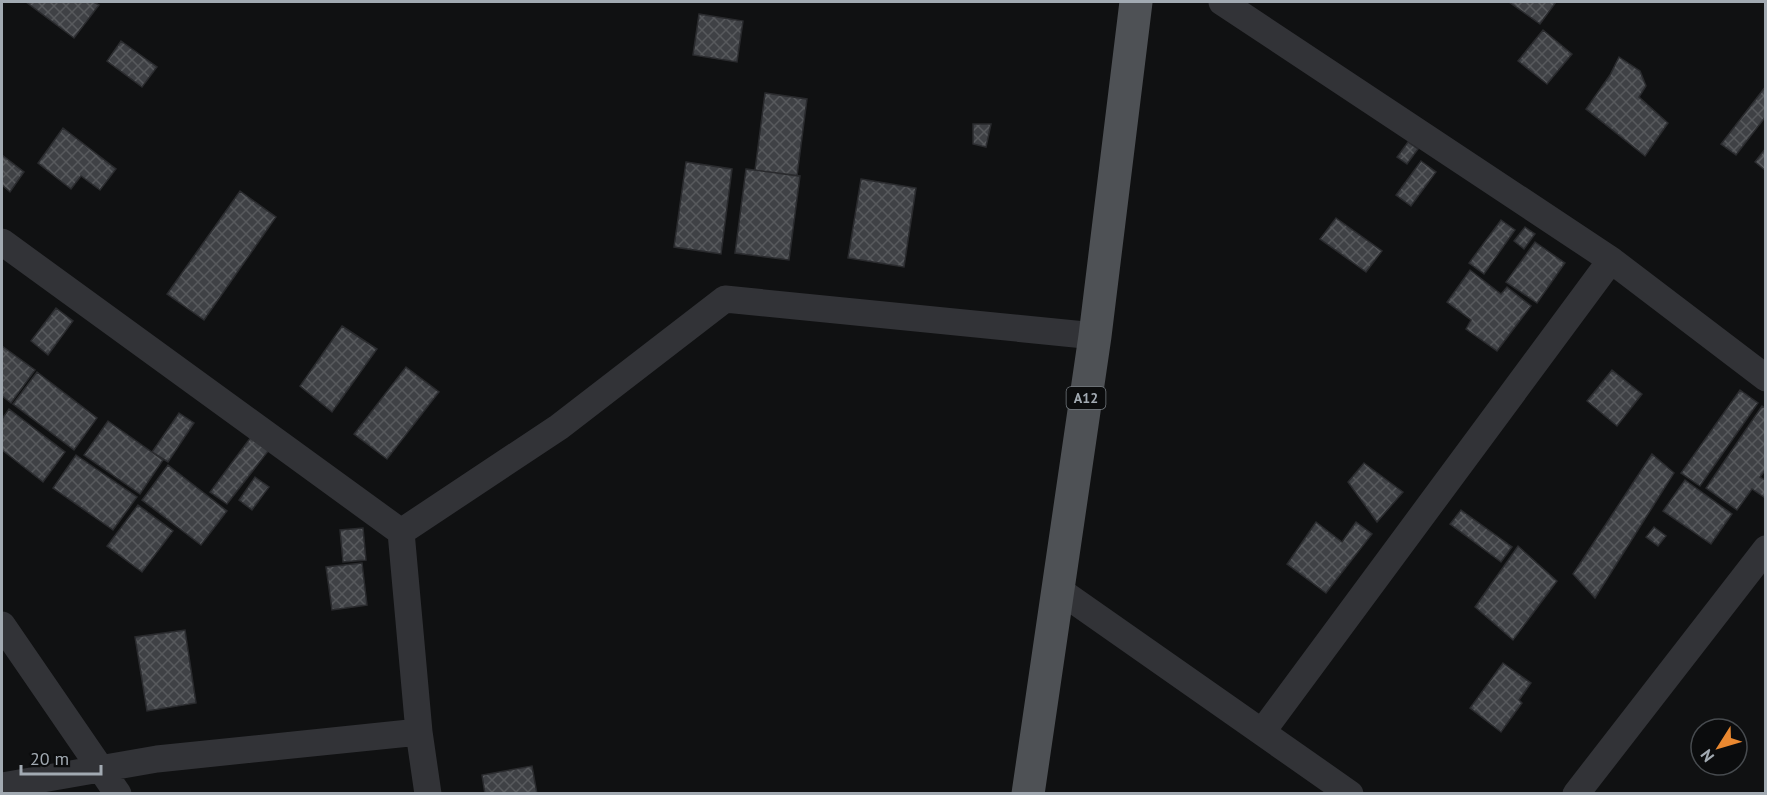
<svg xmlns="http://www.w3.org/2000/svg" width="1767" height="795" font-family="'PT Sans',sans-serif">
<style>
.building{fill:url(#building-cross-hatch);stroke:#2a2b2e;stroke-width:1.5}
.lines{fill:none;stroke-linecap:round;stroke-linejoin:round}
.minor{stroke:#323337;stroke-width:27}
.primary{stroke:#4e5155;stroke-width:33}
.labels{text-anchor:middle;dominant-baseline:central;stroke-width:6;stroke-linejoin:round;paint-order:stroke}
.shield{fill:#0b0c0d;stroke:#757b80;stroke-width:1.5}
.shield-label{font-size:14px;font-weight:bold;fill:#a2aab2}
</style>
<defs>
<pattern id="building-cross-hatch" width="8" height="8" patternUnits="userSpaceOnUse" patternTransform="scale(1.5)"><rect width="8" height="8" fill="#3f4145"/><path d="M0 0l8 8M0 8l8-8" fill="none" stroke="#585a5d"/></pattern>
</defs>
<rect width="100%" height="100%" fill="#101112"/>
<!-- building -->
<path class="building" d="M26,2H94L99,5L74,38Z
M1509,2H1556L1540,24Z
M699,14L743,21L737,62L693,55Z
M1543,30L1572,54L1547,84L1518,61Z
M121,41L157,67L142,87L107,61Z
M1619,57L1640,71L1646,86L1639,97L1668,123L1645,156L1586,109L1610,75Z
M1766,86V116L1736,155L1721,144Z
M765,93L807,99L797,176L755,170Z
M973,124H991L986,147L973,144Z
M63,128L116,169L100,190L81,176L71,189L38,163Z
M1408,142L1418,149L1407,164L1397,157Z
M1766,148V171L1755,162Z
M2,155L24,172L10,192L2,185Z
M1421,161L1436,172L1411,206L1396,195Z
M686,162L732,169L721,254L674,247Z
M746,169L800,176L789,260L735,253Z
M861,179L916,188L904,267L848,258Z
M240,191L276,217L204,320L167,294Z
M1336,218L1382,251L1366,272L1320,239Z
M1501,220L1515,230L1484,274L1469,263Z
M1525,227L1535,234L1524,249L1514,241Z
M1535,242L1565,263L1537,303L1506,282Z
M1470,270L1501,294L1507,287L1531,306L1497,351L1466,329L1471,320L1447,302Z
M56,308L73,321L48,355L31,341Z
M342,326L377,349L332,412L300,386Z
M2,346L35,370L11,403L2,396Z
M406,367L439,392L387,459L354,434Z
M1612,370L1642,394L1617,426L1587,401Z
M37,372L97,418L74,450L13,404Z
M1740,390L1758,403L1700,486L1681,473Z
M1762,406L1766,409V469L1760,477L1766,481V495L1764,497L1752,489L1737,510L1706,488Z
M9,409L65,452L43,482L2,450V419Z
M179,413L194,423L168,462L152,452Z
M108,421L163,460L140,494L84,455Z
M251,437L269,450L227,504L210,492Z
M1652,454L1674,473L1595,598L1573,574Z
M76,455L137,497L113,530L53,488Z
M1364,463L1403,492L1377,522L1348,482Z
M168,465L227,511L201,545L142,500Z
M255,477L269,487L252,510L239,500Z
M1685,480L1732,514L1711,544L1663,511Z
M138,505L173,531L142,572L107,546Z
M1461,510L1512,547L1501,562L1450,524Z
M1316,522L1342,542L1356,522L1372,534L1326,593L1287,564Z
M1654,527L1666,536L1658,546L1646,537Z
M363,528L366,560L343,562L340,530Z
M1518,546L1557,581L1513,640L1475,607Z
M362,563L367,605L332,610L326,567Z
M185,630L196,703L147,711L135,637Z
M1503,663L1531,683L1519,700L1522,703L1501,732L1470,708Z
M532,766L537,794H485L482,775Z"/>
<g class="lines">
<!-- minor -->
<path class="minor" d="M1222,2L1611,260L1766,378
M2,242L401,532L419,732L428,794
M401,532L559,427L725,299L1095,336
M1059,590L1350,794
M2,625L118,794
M1262,732L1611,260
M2,786L157,759L419,732
M1576,794L1766,549"/>
<!-- primary -->
<path class="primary" d="M1028,794L1095,336L1136,2"/>
</g>
<g class="labels">
<!-- shield labels -->
<rect class="shield" x="1066.5" y="387" width="39" height="22" rx="4.5"/>
<g class="shield-label">
<text x="1086" y="398">A12</text>
</g>
</g>
<!-- border -->
<rect width="1767" height="795" fill="none" stroke="#a2aab2" stroke-width="6"/>
<!-- north arrow -->
<g transform="translate(1719 747) rotate(233)"><circle r="28" fill="#0b0c0d" stroke="#474b4f" stroke-width="1.5"/>
<path d="M0-4.5L10 22L0 15L-10 22Z" fill="#ea8830"/>
<text y="-9" font-size="16" font-weight="bold" text-anchor="middle" fill="#a2aab2">N</text>
</g>
<!-- scale -->
<path d="M21 765v9h80v-9" fill="none" stroke="#a2aab2" stroke-width="3"/>
<text x="30" y="765" font-size="18" fill="#a2aab2" stroke="#0b0c0d" stroke-width="4.5" paint-order="stroke">20 m</text>
</svg>
